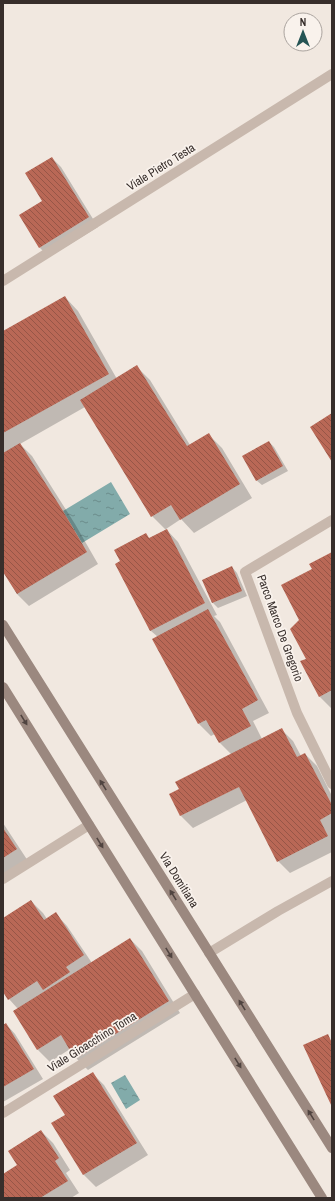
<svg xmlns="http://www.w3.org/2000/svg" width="335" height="1201" font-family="'Archivo Narrow',sans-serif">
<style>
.water{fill:url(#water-ripples)}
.shadow{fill:#0003}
.building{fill:url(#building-back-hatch)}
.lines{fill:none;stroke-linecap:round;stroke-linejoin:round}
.street{stroke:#c8b8ad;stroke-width:10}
.secondary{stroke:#9b887f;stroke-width:10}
.oneway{fill:#504440}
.labels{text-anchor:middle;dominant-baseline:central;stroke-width:3.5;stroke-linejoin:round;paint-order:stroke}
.street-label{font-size:12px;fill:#372e2b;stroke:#f9f2ec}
</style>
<defs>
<pattern id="water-ripples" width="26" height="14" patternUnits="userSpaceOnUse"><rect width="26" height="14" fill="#82abaa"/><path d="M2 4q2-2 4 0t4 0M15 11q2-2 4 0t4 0" fill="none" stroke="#6b8c8b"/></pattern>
<pattern id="building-back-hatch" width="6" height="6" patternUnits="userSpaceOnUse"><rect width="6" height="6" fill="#b96856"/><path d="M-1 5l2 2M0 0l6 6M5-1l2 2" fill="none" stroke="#975647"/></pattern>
</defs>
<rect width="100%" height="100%" fill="#f1e8e0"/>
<!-- water -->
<path class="water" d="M111,482L130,514L82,543L63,511Z
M125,1075L140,1100L126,1109L111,1083Z"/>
<!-- shadow -->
<path class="shadow" d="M52,158L61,167L98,227L49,257L40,248L20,215L43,201Z
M65,297L78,311L117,379L137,367L150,380L190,445L208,434L222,448L252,498L194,533L181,519L166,529L178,542L217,615L214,616L220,622L269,713L253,721L262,739L281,729L293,741L301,756L305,754L317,766L332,796V831L331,832L332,834V852L290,873L278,861L247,800L193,828L181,816L171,795L231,754L220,743L215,734L211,736L199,724L154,640L158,637L151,631L117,565L146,535L150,539L166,530L152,516L85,407L20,444L32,456L75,524L98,564L29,606L17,594L3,570V332Z
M269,442L274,447L288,471L262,485L256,480Z
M332,554V708H331L319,696L307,659L300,620L313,570Z
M232,567L237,573L247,596L218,608L213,603L203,580Z
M3,823L28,861L3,878Z
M31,901L43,913L47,919L56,914L67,926L92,963L130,939L142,951L180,1013L88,1070L76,1058L70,1049L50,1062L38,1050L14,1011L18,1009L9,999L3,990V919Z
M6,1024L15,1034L43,1079L3,1102V1026Z
M92,1073L104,1085L148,1155L96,1187L84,1175L53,1124L66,1116Z
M41,1131L53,1143L70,1170L66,1173L79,1193L71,1198H3V1175L18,1165Z"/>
<!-- building -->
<path class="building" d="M52,157L89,217L39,248L19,215L42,201L25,173Z
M65,296L109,374L3,433V331Z
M137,365L187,446L209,433L240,484L180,520L171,505L151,517L80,400Z
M332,413V462L310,427Z
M269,441L283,466L256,481L242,456Z
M20,443L63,511L87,552L17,594L3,572V453Z
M167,529L205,603L150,631L115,564L120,561L114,550L146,533L149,538Z
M332,552V690L319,697L300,661L306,659L290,629L299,620L281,585L312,569L309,564Z
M232,566L242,591L212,603L202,580Z
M208,609L258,700L242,709L251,726L219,743L206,720L198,724L152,639Z
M282,728L297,757L305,753L332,805V813L320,820L328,836L277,862L239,787L180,816L169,794L179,789L175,782Z
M3,828L17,849L3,858Z
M31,900L44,920L56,912L84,955L66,967L70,972L43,990L37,981L8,1000L3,992V918Z
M130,938L169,1001L75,1059L61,1035L37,1050L13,1011Z
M6,1023L34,1069L3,1087V1025Z
M328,1034L332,1043V1107L303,1045Z
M93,1072L137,1143L83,1175L51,1123L65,1115L53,1096Z
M41,1130L59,1158L55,1161L68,1181L40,1198H3V1174L17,1165L8,1151Z"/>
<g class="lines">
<!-- street -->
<path class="street" d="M3,281L332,74
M332,520L245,572L297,713L332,784
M3,879L89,825
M209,953L278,911L332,881
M3,1113L195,994"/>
<!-- secondary -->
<path class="secondary" d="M3,625L332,1148
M3,687L322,1198"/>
</g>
<!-- one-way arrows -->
<defs><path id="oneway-solid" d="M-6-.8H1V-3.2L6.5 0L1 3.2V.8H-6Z"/></defs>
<g class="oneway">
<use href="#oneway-solid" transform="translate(24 720) rotate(58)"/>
<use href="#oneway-solid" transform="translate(103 785) rotate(-122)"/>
<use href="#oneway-solid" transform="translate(100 843) rotate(58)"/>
<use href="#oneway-solid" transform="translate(173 895) rotate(-122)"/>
<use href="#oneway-solid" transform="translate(169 953) rotate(58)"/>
<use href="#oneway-solid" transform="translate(242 1005) rotate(-122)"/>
<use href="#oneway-solid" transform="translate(238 1063) rotate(58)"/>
<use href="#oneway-solid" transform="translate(311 1115) rotate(-122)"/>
</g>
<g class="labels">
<!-- street labels -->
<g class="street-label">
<text transform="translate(161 167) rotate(-32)">Viale Pietro Testa</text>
<text transform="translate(280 628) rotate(70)">Parco Marco De Gregorio</text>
<text transform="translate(179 880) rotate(58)">Via Domitiana</text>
<text transform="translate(92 1042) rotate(-32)">Viale Gioacchino Toma</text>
</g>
</g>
<!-- border -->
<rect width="335" height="1201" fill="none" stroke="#372e2b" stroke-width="8"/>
<!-- north arrow -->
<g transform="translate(303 32)"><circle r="19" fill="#f9f2ec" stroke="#aba49f"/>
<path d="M0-3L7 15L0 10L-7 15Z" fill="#255454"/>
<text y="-6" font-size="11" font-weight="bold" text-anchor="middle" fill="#372e2b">N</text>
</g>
</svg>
